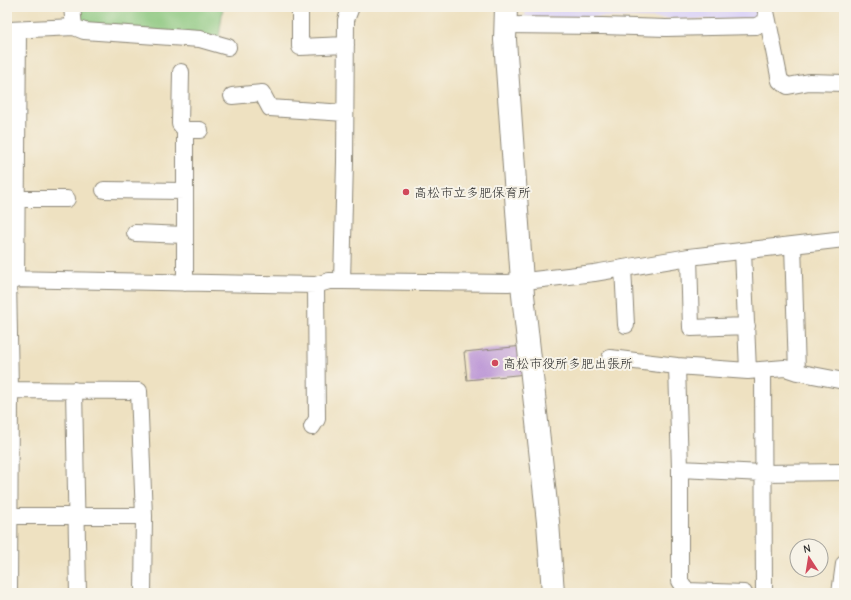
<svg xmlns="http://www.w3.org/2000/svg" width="851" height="600" font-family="'Comic Neue','Klee One',sans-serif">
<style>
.built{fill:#ddd5f6}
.green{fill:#89c67d;stroke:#5a7854}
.building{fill:#bc96d6}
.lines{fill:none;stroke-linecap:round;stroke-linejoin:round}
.street-casing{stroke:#8c8676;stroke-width:18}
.secondary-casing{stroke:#8c8676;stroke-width:24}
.street{stroke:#fff;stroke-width:16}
.secondary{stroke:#fff;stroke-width:22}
.poi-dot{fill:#d1495b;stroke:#f7f3e8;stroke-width:1.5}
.labels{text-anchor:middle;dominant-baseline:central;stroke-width:4;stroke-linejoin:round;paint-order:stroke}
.poi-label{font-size:13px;fill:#2b2b2b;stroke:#f7f3e8;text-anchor:start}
</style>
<rect width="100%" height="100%" fill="#f7f3e8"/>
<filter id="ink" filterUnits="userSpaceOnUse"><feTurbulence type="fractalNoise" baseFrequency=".025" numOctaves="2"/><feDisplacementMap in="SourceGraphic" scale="8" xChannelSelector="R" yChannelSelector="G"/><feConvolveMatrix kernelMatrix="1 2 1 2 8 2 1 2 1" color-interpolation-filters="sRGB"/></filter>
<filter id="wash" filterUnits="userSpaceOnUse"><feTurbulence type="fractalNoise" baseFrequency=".012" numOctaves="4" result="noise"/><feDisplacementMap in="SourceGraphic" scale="16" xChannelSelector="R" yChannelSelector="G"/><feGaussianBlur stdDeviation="0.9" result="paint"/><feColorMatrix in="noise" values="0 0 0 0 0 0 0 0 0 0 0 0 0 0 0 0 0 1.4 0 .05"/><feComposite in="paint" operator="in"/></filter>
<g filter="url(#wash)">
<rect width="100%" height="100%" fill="#eee1c1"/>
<!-- built -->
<path class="built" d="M526,7H761V11L755,18L724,20L593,17L525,18Z"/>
<!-- green -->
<path class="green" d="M79,7H223L219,38L80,23Z"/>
<g id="blocks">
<!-- building -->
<path class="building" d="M523,346L526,374L467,380L464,352Z"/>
</g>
</g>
<g filter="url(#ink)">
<use href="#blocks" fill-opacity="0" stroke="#8c8676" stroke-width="1"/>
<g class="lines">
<!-- street casing -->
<g class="street-casing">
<path id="street" d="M72,7L74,27L84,31L200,39L228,47
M300,7V47L346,45
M768,21L780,81L788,86L809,82L844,83
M505,25L602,26L666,28L756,26L768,21L765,7
M9,30L74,27
M181,72L180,124L185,130V283
M232,96L262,93L270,108L345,113
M185,130H200
M104,190L185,191
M16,199H67
M135,233L185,235
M793,245L797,372
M743,251L748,371
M689,257L691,328L747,326
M623,268L626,325
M7,279L316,285L329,281H342L508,283L594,273L689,257L844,239
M8,279L10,390L9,593
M16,280L18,30
M342,281L345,162L346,20L351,7
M610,358L677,366L748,371L785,368L797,372L844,381
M677,366L680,469V581L687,591L744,593
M763,370L764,593
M10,390L139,391L144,516L143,593
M74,390L78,593
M312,427L317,419L316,285
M680,469L763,473L844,472
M7,516H144
M840,593L844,564"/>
</g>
<!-- secondary casing -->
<g class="secondary-casing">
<path id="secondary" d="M506,7L505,40L523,295L548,522L553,593"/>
</g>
<!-- street -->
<use href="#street" class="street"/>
<!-- secondary -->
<use href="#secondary" class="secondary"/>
</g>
</g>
<!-- markers -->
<g class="poi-dot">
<circle cx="406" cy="192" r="4"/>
<circle cx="495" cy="363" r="4"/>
</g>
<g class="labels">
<!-- poi labels -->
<g class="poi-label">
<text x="414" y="192">高松市立多肥保育所</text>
<text x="503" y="363">高松市役所多肥出張所</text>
</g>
</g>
<!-- margin -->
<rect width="851" height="600" fill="none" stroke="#f7f3e8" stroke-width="24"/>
<!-- north arrow -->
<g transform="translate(809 558) rotate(348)"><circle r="19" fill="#f7f3e8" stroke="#a5a39c"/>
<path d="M0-3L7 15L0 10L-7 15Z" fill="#d1495b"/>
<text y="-6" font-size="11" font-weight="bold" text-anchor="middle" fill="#2b2b2b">N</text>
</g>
</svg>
